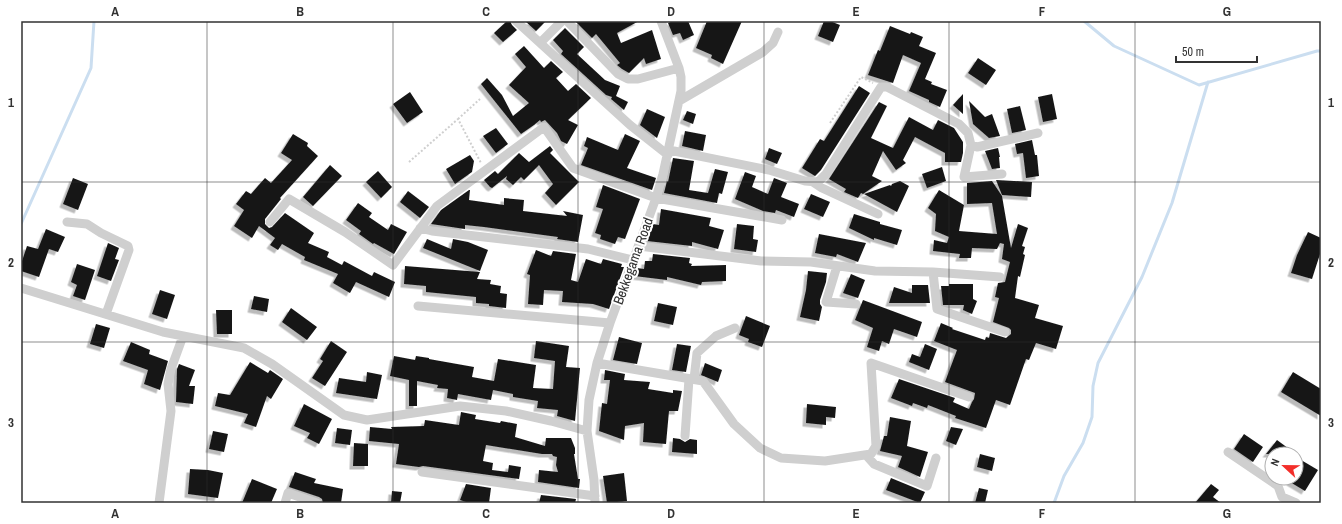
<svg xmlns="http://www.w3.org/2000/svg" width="1342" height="524" font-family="'Archivo Narrow',sans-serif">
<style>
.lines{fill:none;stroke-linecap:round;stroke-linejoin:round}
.stream{stroke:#cbdef0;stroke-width:3}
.building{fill:#191919;filter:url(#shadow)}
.path{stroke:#cfcfcf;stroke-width:2;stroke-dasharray:2 2;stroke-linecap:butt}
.street{stroke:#cfcfcf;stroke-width:9}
.grid{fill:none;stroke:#323232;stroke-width:1;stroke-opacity:0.55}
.labels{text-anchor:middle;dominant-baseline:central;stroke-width:4;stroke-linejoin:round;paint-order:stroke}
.street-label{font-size:14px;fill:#323232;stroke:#fff}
.neatline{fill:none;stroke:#323232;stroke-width:1.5}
.grid-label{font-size:13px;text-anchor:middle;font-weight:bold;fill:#323232}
</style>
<defs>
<filter id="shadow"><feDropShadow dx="-3.5" dy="3.5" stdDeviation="0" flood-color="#0004"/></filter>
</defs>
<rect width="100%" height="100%" fill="#fff"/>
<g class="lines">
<!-- stream -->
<path class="stream" d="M1084,21L1114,46L1199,85L1317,51H1321
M21,224L91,68L94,21
M1054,503L1064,476L1083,443L1092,417L1093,386L1098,363L1142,277L1172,203L1208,82"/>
</g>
<!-- building -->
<path class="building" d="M507,21H510L512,25L517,30L503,42L494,33Z
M525,21H546L536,31Z
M575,21H639L617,33L621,43L652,30L661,59L646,64L644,58L629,73L622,69L617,65L620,63L596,34L592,38Z
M673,21H688L694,35L683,40L680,33L673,35L668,23Z
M707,21H742L723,64L711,58L712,55L696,48Z
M824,21H830L840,25L833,42L818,36Z
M890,26L910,34L911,32L923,37L919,46L936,53L925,79L932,82L931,84L947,90L940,107L929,102V100L909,91L921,63L903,55L893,83L868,75L878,50L880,51Z
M565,28L584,47L577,54L605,80L620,86L616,96L628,102L624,110L611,99L612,97L606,95L561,54L563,51L553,40Z
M524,46L544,68L551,61L563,72L556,78L568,91L576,84L591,98L568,120L578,125L567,144L561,141L557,133L545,120L541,122L540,120L534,125L533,124L534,125L521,134L481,84L487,78L502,95L513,116L529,103L509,85L526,67L515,54Z
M978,58L996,70L986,85L968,73Z
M859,86L870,93L821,170L815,176L802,168L820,139L824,141Z
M410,92L423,112L407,123L393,104Z
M963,94V114L953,105Z
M1052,94L1057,119L1043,122L1038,97Z
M969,101L985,117L992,114L1000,136L989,138L973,124Z
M879,102L887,106L871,138L893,148L909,117L933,130L938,120L954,128L963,142V153L961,162H945V153L915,137L903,160L906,163L896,170L883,151L872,176L882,181L863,194L861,193L858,198L844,192L846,189L829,179Z
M1020,106L1026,130L1012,133L1007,109Z
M647,109L665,117L657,138L640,125Z
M687,111L696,114L693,124L683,120Z
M496,128L508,144L496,153L483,136Z
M685,131L706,135L703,151L682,146Z
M293,134L308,143L307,146L318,156L280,198L281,199L265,219V224L269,228L272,227L285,213L314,233L308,243L329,252L327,257L342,265L344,261L372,276L374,272L395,282L389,297L356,282L350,293L333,283L338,274L304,260L305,257L282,244L278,250L270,245L275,238L259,226L252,238L234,226L244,210L236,204L246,191L251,194L265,178L271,183L292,160L281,153Z
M625,134L640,141L627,168L656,178L652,190L581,165L588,148L584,146L587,137L618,150Z
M1032,140L1035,155H1037L1039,176L1026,178L1023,153L1017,154L1015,144Z
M550,146L553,150L550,153L579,182L556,205L545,193L553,184L539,165L524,180L521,177L513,185L506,179L507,176L492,188L490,187L484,180L495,171L498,174L519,153L529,162Z
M769,148L782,153L777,164L765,159Z
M998,148L1000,157H999L1000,168L992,169L985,151Z
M470,155L474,161L472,172L455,184L446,169Z
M673,158L694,161L689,190L708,193L715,169L728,172L722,194L719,193L717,203L664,193L667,181L668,182Z
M330,165L342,176L313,206L303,197Z
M942,167L946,181L927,188L922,174Z
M378,171L392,187L381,198L366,182Z
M745,172L756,176L752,187L768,194L774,178L787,183L781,197L799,204L794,217L776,210L775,213L763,211L735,199Z
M73,178L88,184L78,210L63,204Z
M996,180L1032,182L1031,197L1002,195Z
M900,181L909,186L897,212L864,194L890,185L891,186L892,184Z
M992,181L1002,196L1011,248L1018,224L1028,228L1022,246L1025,247L1023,254L1025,255L1020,277L1018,276L1015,298L1039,305L1035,318L1063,326L1056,349L1036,343L1029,360L1026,359L1010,405L996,400L986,428L955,418L956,416L928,405L927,408L913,403L912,406L891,398L899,379L955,398L953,402L969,409L972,402L974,399L975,393L945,382L957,350L934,341L941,323L953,328L952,329L985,340L986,337L989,338L990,333L1006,338L1011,334V330L1009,328L993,322L999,298L995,297L998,283L1005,282L1010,262L1002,259L1004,244L1000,243L997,249L972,248L971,258H959L960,254L933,251L934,240L947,243L949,237L935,231L936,214L928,208L939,190L964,205L959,231L997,234L992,203L967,204V183Z
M603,185L640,199L625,239L618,237L615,244L600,239L601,235L595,233L603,209L596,207Z
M469,190H470L469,200L504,205V198L524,200L523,211L567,216L563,211L583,215L578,242L557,239L558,237L484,227L465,225V229L431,224L441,210Z
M408,191L429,207L420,218L400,202Z
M811,194L830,202L823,217L804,209Z
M358,203L372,213L369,217L388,230L391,224L407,232L394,254L374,243L373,244L359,234L361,231L346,220Z
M661,209L711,218L709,226L724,230L718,249L692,242V246L647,241L653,224L659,225Z
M854,214L880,222V224L902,230L897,245L874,238V240L849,228Z
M737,224L754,226L753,239L758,240L756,252L734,249Z
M46,229L65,237L58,252L49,249L39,277L21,271V264L27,246L38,249Z
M1308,232L1321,238V251L1312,279L1291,273L1297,255Z
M819,234L866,243L858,262L837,254L836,257L815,253Z
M427,239L451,249L453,239L468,242L488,250L480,271L423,248Z
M108,243L119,248L115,259L119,260L111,281L97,276Z
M536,250L551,256L553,251L576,254L571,280L578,282L586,259L601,264L603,259L622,264L621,267H624L609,309L593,304L562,302L563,291L544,290L543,305L528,304L530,275L527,274Z
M653,254L690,258L689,263L692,264L691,266L726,265V281L702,282L701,285L667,277V280L634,276L637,268L644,269L645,261H652Z
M77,264L95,270L85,300L73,296L77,285L71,282Z
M405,266L480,272L477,279L491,280L490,284L501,286L500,293L507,294L506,308L489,306V304L476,303V297L426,292V286L404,284Z
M808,271L827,273L826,282L820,300V304L822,307L819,321L800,317L806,290Z
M851,274L865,280L858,298L843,293Z
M949,284H973V299L977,301L972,314L963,310L964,305H943L941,286H949Z
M912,285H928L930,303H889L894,287L912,293Z
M160,290L175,295L167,319L152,314Z
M254,296L269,299L267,312L251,309Z
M863,300L922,322L917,337L894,329L889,344L882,341L879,351L867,347L873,328L855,320Z
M658,303L677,307L673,325L654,321Z
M291,308L317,327L307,340L282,322Z
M216,310H232V334H217Z
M746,316L770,326L762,347L748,342L749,339L739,335Z
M96,324L110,328L104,348L90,344Z
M619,337L642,343L637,364L613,360Z
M331,341L347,352L325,386L312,378L323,361L320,359Z
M536,341L569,346L566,367L580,368L575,421L557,416L558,410L537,408L538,401L513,397V394L493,390L491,400L458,394L457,400L447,398L448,389L437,388L438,385L417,381V406H409V380L390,376L394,356L415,360L416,356L429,358V359L474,367L472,377L494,381L498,359L536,365L533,388L553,389L555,361L534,358Z
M131,342L150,350L149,354L168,361L160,390L144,384L148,370L123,361Z
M677,344L691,346L686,372L672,370Z
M925,344L937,349L929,370L909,362L912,354L920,357Z
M250,362L268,373L270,370L283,379L271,399L267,396L256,427L244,423L248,414L215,406L218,393L230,395Z
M705,363L722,370L718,382L701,375Z
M179,364L195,370L189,386H195L193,404L176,402L177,369Z
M605,370L625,374L624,380L650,382L648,389L673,393V390L682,391L678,411H669L666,444L643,442L644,423L625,426L624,440L599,431L602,403L607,404L610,380H604Z
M367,372L382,375L377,399L336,393L339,378L366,382Z
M1293,372L1321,389V416L1281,392Z
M304,404L332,419L319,444L307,438L310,433L294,426Z
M807,404L836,407L835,418L826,417V425L806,423Z
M461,412L476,415L475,419L500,423L501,421L517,424L515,437L545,446L546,438H571L575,448V454H574L578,479H580L579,488L538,482L539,470L558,472L556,465L557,457L553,456L552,454H542L486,445L483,461L493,463L492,470L508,472L509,465L521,467L519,479L423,466L419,467L396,464L399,444L369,441L370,427L392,429L391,427L424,426L425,420L459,425Z
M890,417L911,421L907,446L928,452L920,477L898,467L902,456L880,451L884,436H887Z
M951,427L963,429L956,445L946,441Z
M337,428L352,430L350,445L335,443Z
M213,431L228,434L224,452L209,449Z
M1244,434L1263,447L1253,462L1234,449Z
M673,438L680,439L685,442L690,439L697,440V454L672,452Z
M1277,440L1296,454H1266Z
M354,443L368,444V466H353Z
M980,454L995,458L992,471L977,467Z
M1296,457L1318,470L1305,491L1290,482L1293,478H1296Z
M190,469L208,470L223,473L218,498L188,494Z
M295,472L316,479L314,483L343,489L341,503H323L322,499L319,497L289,487Z
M624,473L627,501L607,503L603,476Z
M891,478L925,492L920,503L886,490Z
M252,479L277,489L271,503H242Z
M466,484L491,488L489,503H469L460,500Z
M1211,484L1219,490L1213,497L1221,503H1195Z
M979,488L988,490L985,503H975Z
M392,491L402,492L400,503H391Z
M541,495L576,499L575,503H539Z"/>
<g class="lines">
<!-- path -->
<path class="path" d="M458,119L480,99
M830,123L861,77L873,83
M409,162L458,119L481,163"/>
<!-- street -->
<path class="street" d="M516,21L630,125L668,155
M567,21L618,74L628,79H638L679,68
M541,42L562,21
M679,101L763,52L773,43L778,32
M971,145L964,177L1002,174
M669,150L769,170L805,181L818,182L826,174L881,87H887L959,124L968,133L971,145L977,147L1038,133
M813,182L822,188L878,214
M67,222L87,224L101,233L128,246L129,250L106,314
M270,222L289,199L345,232L393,265L437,206L544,127L573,168L656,198L782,220
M420,228L432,231L588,249L633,260
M639,246L761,261L811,262L875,271L933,272L937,309L1005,332
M837,266L826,302L856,304
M933,272L1000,277
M21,288L163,332L244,348L272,364L344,415L367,420L460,406L506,411L551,421L587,431
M418,306L610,323
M597,363L703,381L734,424L760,448L781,458L825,461L871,454L876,446L871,363L969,397
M694,379L697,353L716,336L735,328
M685,436L689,379
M1228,452L1278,486L1282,497L1296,503
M866,455L874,464L927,486L936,458
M422,472L595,496
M159,503L171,411L168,384L171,369L183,336
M285,503L288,493L317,503
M595,503L594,480L587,431L589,400L597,363L610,323L656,198L663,174L681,91V77L679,68L661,21"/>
</g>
<!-- grid -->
<path class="grid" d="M207,21V503M393,21V503M578,21V503M764,21V503M949,21V503M1135,21V503M21,182H1321M21,342H1321"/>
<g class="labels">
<!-- street labels -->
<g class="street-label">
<text transform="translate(633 261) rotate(-70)">Bekkegama Road</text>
</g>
</g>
<!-- border -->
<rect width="1342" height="524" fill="none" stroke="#ffffff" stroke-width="44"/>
<!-- north arrow -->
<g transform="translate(1284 466) rotate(292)"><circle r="19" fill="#ffffff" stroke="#adadad"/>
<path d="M0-3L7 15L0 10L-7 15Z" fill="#f32e2a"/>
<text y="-6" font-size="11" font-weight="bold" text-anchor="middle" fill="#323232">N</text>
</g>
<!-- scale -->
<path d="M1176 56v6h81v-6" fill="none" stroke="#323232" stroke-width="2"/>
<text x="1182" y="56" font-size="12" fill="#323232" stroke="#ffffff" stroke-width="3" paint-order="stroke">50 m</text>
<rect x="22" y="22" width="1298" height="480" class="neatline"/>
<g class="grid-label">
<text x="115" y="16">A</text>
<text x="300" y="16">B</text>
<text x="486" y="16">C</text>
<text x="671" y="16">D</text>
<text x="856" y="16">E</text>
<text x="1042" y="16">F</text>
<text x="1227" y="16">G</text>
<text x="11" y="107">1</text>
<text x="1331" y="107">1</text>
<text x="11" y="267">2</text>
<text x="1331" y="267">2</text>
<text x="11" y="427">3</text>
<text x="1331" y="427">3</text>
<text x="115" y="518">A</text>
<text x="300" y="518">B</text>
<text x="486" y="518">C</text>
<text x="671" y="518">D</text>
<text x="856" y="518">E</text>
<text x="1042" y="518">F</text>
<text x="1227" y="518">G</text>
</g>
</svg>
